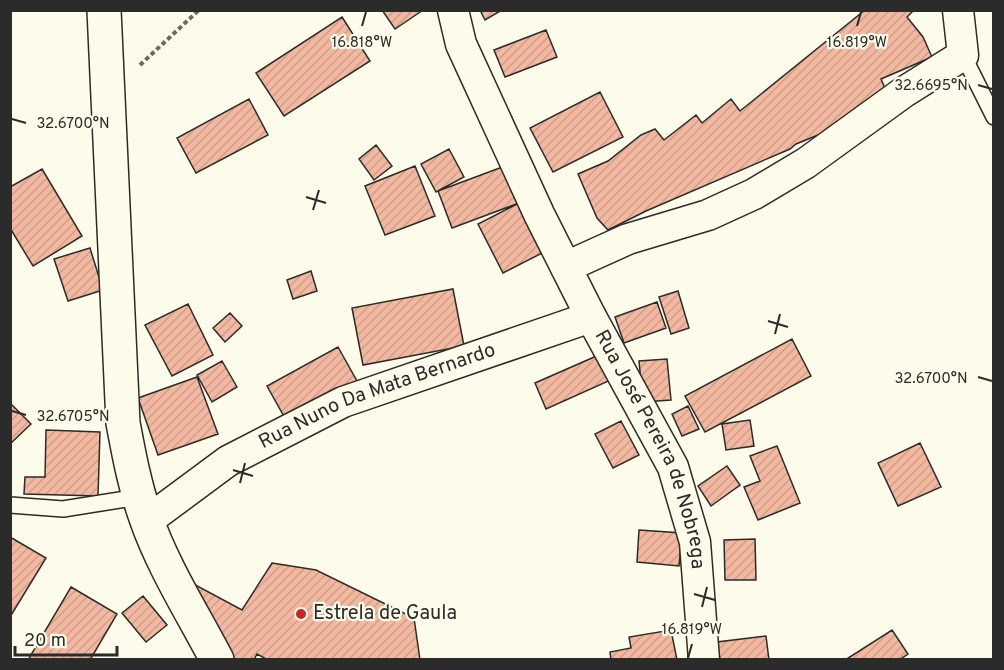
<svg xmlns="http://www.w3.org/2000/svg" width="1004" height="670" font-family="Overpass,sans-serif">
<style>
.building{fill:url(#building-hatch);stroke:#2b2b2b;stroke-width:1.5}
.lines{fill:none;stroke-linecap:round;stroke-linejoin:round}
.lane-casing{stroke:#2b2b2b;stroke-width:18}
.street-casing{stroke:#2b2b2b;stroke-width:33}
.secondary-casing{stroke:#2b2b2b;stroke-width:36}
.path{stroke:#6a6964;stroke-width:4;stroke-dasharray:4.5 3;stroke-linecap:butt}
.lane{stroke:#fdfbea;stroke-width:15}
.street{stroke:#fdfbea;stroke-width:30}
.secondary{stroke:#fdfbea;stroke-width:33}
.ticks{fill:none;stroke:#2b2b2b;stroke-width:2}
.poi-dot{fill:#c62828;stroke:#fdfbea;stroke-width:2}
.labels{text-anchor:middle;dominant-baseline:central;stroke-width:4.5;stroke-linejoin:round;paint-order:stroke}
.street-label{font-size:20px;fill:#2b2b2b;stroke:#fdfbea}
.poi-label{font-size:20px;fill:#2b2b2b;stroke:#fdfbea;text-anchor:start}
.ticks-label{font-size:15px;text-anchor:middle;fill:#2b2b2b;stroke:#fdfbea;stroke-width:4.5;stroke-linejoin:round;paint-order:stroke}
</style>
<defs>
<pattern id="building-hatch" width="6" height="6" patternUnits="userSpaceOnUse" patternTransform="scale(1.5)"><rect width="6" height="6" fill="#f2b8a0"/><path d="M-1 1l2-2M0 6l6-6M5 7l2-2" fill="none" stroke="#d09e8a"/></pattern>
</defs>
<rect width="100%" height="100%" fill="#fdfbea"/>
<!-- building -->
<path class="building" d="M382,10H423L395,29Z
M480,10H502L485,20Z
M865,10H914L907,17L923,37L932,57L881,79L887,93L828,131L796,144L790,149L646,211L608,230L597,218L578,174L608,161L641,135L655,129L664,140L696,115L702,123L731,99L740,111Z
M342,17L370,61L284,116L256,73Z
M546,30L557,57L505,77L494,50Z
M600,92L623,137L553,172L530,128Z
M249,99L268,135L196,173L177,138Z
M376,145L392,166L374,180L359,159Z
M449,149L464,177L436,192L421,164Z
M415,166L435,216L385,235L365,186Z
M505,166L519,203L452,228L438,191Z
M42,169L82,236L33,266L10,228V187Z
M523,201L548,250L503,273L478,224Z
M90,248L103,290L68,301L54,259Z
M311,271L317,291L293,299L287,280Z
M453,289L464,346L363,365L352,308Z
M678,291L689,328L671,334L659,297Z
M657,302L666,328L624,343L615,317Z
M188,304L213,355L172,376L145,325Z
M230,313L242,326L225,342L213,328Z
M792,339L811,376L705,432L685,396Z
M338,347L357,381L286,420L267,386Z
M601,354L613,379L546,409L535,383Z
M667,359L671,400L643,402L639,361Z
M222,361L237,387L212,402L197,375Z
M197,377L218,434L158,455L138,398Z
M10,403L31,424L10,444Z
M688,406L699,429L682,436L672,414Z
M750,420L754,446L726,450L722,424Z
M621,421L639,455L613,468L595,434Z
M46,430L100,432L98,496L24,494L25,477H45Z
M920,443L941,487L898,506L878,463Z
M777,446L800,503L758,520L744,487L760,481L750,456Z
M727,466L740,485L711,506L698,486Z
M639,530L682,533L679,566L637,562Z
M10,537L46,558L10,617Z
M755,539L756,580H725L724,540Z
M272,563L316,570L414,618L420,660H268L257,654L254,660H220L175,574L242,610Z
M71,587L117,614L90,660H28Z
M143,596L167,625L146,642L122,613Z
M671,630L677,660H611L610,652L631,648L629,637Z
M892,630L908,654L899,660H845Z
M766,636L769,660H720L717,642Z"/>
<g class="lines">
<!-- lane casing -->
<g class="lane-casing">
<path id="lane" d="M963,55L994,117
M10,505L63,509L139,497"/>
</g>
<!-- street casing -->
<g class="street-casing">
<g id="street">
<path id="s1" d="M453,10L461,44L539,214L591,317L673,467L695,542L704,660"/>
<path d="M566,267L628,239L708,215L754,194L806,163L904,92L963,55L958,10"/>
<path id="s2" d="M147,521L228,461L343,402L591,317"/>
</g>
</g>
<!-- secondary casing -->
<g class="secondary-casing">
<path id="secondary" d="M104,10L123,423C129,455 135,487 146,518C163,567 193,614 217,660"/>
</g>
<!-- path -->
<path class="path" d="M140,65L199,10"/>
<!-- lane -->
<use href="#lane" class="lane"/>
<!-- street -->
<use href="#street" class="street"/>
<!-- secondary -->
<use href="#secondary" class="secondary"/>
</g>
<!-- ticks -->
<path class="ticks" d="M362,26L366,12M857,26L861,12M978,85L992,89M12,119L26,123M306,197L326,203M313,210L319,190M768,321L788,327M775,334L780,314M978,377L992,381M12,411L26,415M233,470L253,476M240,483L245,463M694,594L715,600M702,607L707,587M688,658L692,644"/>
<!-- markers -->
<circle class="poi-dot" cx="301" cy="614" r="6"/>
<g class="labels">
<!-- street labels -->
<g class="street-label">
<text stroke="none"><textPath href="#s2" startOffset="264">Rua Nuno Da Mata Bernardo</textPath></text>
<text stroke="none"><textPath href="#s1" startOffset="484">Rua José Pereira de Nobrega</textPath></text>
</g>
<!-- poi labels -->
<g class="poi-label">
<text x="313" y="614">Estrela de Gaula</text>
</g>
</g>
<g class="ticks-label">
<text x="362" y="47">16.818°W</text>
<text x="857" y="47">16.819°W</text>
<text x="931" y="90">32.6695°N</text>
<text x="73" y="128">32.6700°N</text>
<text x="931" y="383">32.6700°N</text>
<text x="73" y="421">32.6705°N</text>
<text x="692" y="634">16.819°W</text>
</g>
<!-- border -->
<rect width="1004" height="670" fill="none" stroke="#2b2b2b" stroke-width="24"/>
<!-- scale -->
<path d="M15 646v9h102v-9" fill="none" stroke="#2b2b2b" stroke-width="3"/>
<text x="24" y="646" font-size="18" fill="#2b2b2b" stroke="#fdfbea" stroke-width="4.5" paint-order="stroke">20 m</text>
</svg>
